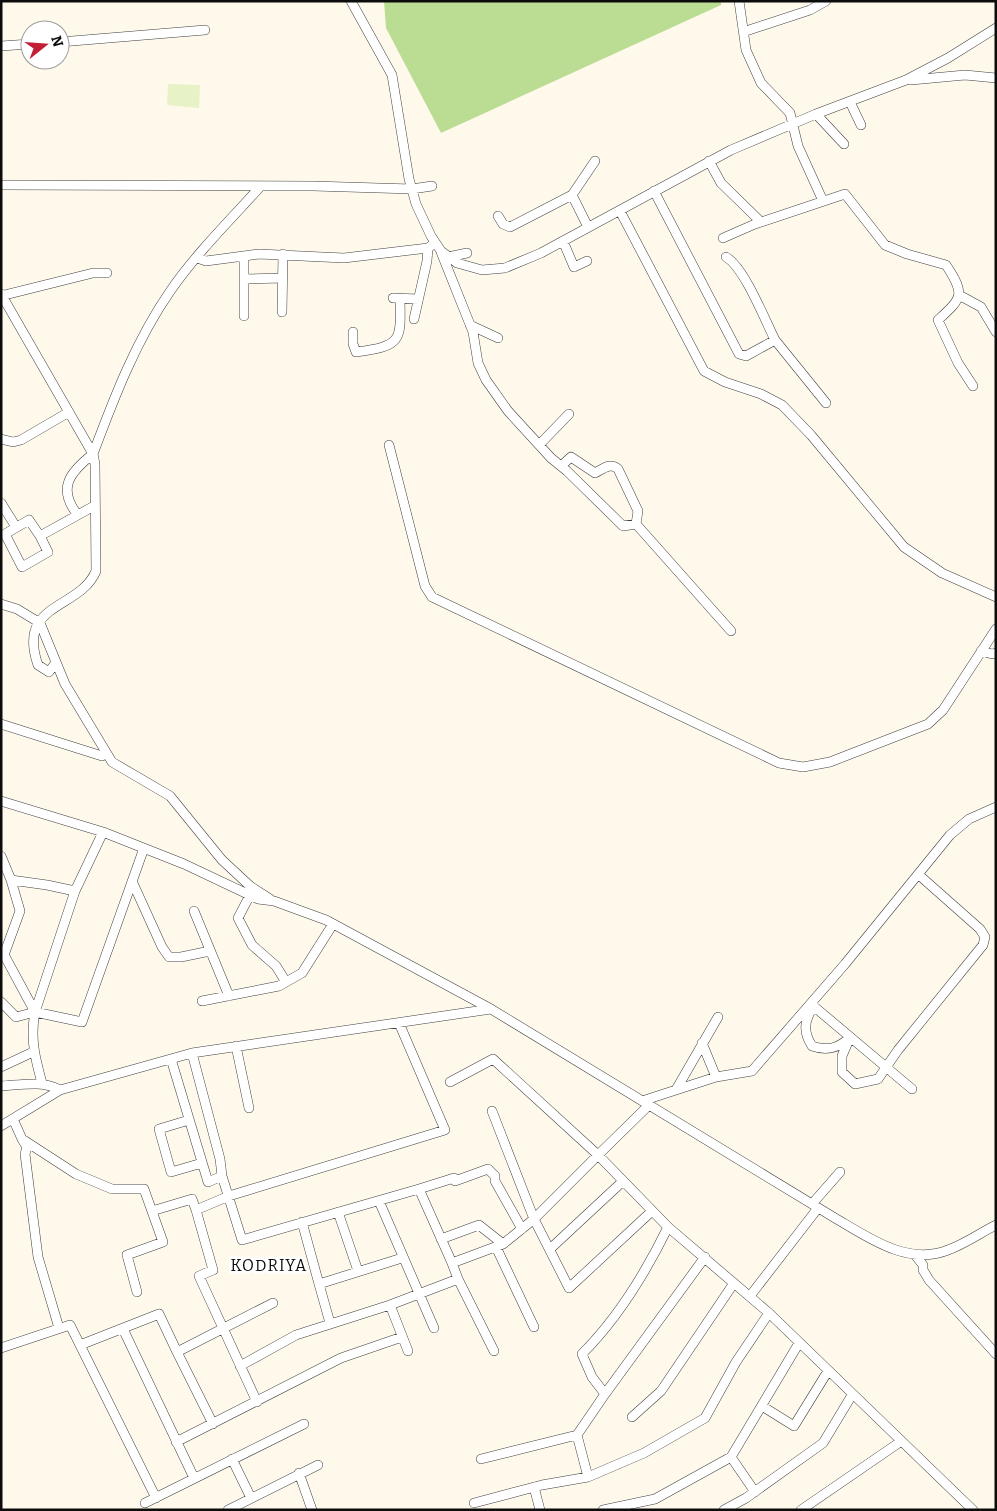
<svg xmlns="http://www.w3.org/2000/svg" width="997" height="1511" font-family="Bitter,serif">
<style>
.forest{fill:#bbdc93}
.pitch{fill:#e7f2c6}
.lines{fill:none;stroke-linecap:round;stroke-linejoin:round}
.minor-casing{stroke:#3f3f3f;stroke-width:10}
.minor{stroke:#fff;stroke-width:9}
.labels{text-anchor:middle;dominant-baseline:central;stroke-width:5;stroke-linejoin:round;paint-order:stroke}
.quarter-label{font-size:16px;letter-spacing:1px;fill:#0c0c0c;stroke:#fff}
</style>
<rect width="100%" height="100%" fill="#fff9ec"/>
<!-- forest -->
<path class="forest" d="M384,1H721V5L441,133L386,28Z"/>
<!-- pitch -->
<path class="pitch" d="M168,84L200,85L199,108L167,105Z"/>
<g class="lines">
<!-- minor casing -->
<g class="minor-casing">
<path id="minor" d="M351,1L392,75L409,179L416,204L431,236L441,251L457,263L482,270L505,268L541,253L731,150L816,114L906,80L948,58L996,28
M739,1L746,50L761,83L790,113L798,146L823,201
M743,32L810,10L826,1
M60,42L205,30
M1,46L30,44
M911,80L965,75L996,78
M850,102L861,125
M816,114L844,144
M709,161L721,183L761,222
M1,185L313,186L412,189L432,186
M654,191L739,354L746,356L775,340L826,403
M620,211L704,371L725,382L761,394L782,405L811,435L904,547L942,573L996,597
M498,216L503,224L510,227L572,195
M588,227L572,195L595,161
M723,238L755,224L845,194L885,245L907,254L946,265C966,295 962,298 938,320L958,363L973,386
M563,241L574,267L587,261
M441,252L473,332L478,363L486,380L508,411L551,458L567,471L623,526L636,524L731,631
M448,257L467,253
M726,257C744,267 765,320 775,340
M197,258L206,261L259,254L344,258L428,248L435,243
M244,279L282,278
M1,294L93,454C70,472 57,488 77,514
M959,295L981,307L996,332
M1,296L93,273H107
M393,298L418,299
M282,312L283,254
M244,316V256
M414,319L427,261L428,248
M470,325L498,338
M353,332V344L356,352C402,346 401,341 400,299
M1,439L13,442L21,440L69,412
M389,445L425,586L432,597L779,763L803,767L830,762L928,724L943,710L996,629
M539,445L569,414
M561,466L571,457L595,473C603,469 610,462 618,469L638,511L636,524
M1,503L16,527
M40,536L48,552L22,567L5,534L29,520L40,536L94,506
M1,604L17,609L40,623L65,684L112,762L170,796L222,860L250,886L270,899
M981,651L992,654L996,653
M56,662L49,672L38,665C16,602 80,610 96,571L95,464L93,454C114,398 136,340 171,290C195,255 232,218 261,186
M1,724L102,756
M1,801L103,832L184,864L258,899L274,901L326,920L491,1009L835,1218C869,1238 908,1266 948,1250C965,1244 980,1233 996,1225
M1,856L11,880L47,885L75,891
M132,881L162,947L169,957H181L210,951
M194,911L229,996
M2,951L35,1012
M4,955L20,911L11,880
M286,982L302,973L333,924
M202,1001L279,986L286,982L276,966L252,945L238,918L250,895
M1,1002L16,1017L35,1012L82,1022L144,848
M811,1004L912,1089
M813,1007C804,1021 803,1032 812,1046C826,1051 837,1049 848,1039
M850,1037L842,1056V1072L855,1084L878,1079L898,1050L983,945L985,937L980,929L919,875
M702,1043L716,1077
M236,1046L249,1108
M192,1053L220,1159L222,1176L242,1240L419,1189L452,1263
M171,1059L208,1182L222,1176
M1,1067L33,1052
M450,1082L493,1059L598,1155L649,1105
M42,1083C35,1058 30,1038 35,1012L75,891L103,832
M1,1086C21,1085 42,1080 60,1090
M677,1088L718,1017
M642,1101L716,1077L752,1071L845,964L950,835L969,819L996,807
M492,1111L534,1219L569,1288L652,1211
M13,1119L22,1139L76,1174L112,1189H144L163,1242L127,1255L137,1292
M189,1120L159,1129L171,1172L202,1163
M1,1126L60,1090L192,1053L491,1009
M22,1139L27,1147L25,1154L38,1257L59,1328
M455,1181L488,1169L495,1176V1181L522,1229
M419,1189L454,1178
M379,1201L434,1328
M812,1204L840,1172
M196,1210L213,1270L199,1276L257,1402
M152,1211L192,1199L196,1210L229,1196L445,1130L399,1023
M338,1212L358,1271
M302,1222L319,1284L402,1258
M668,1227C646,1272 618,1318 582,1354L592,1377L605,1394L705,1257
M441,1239L479,1225L503,1244
M496,1247L534,1327
M550,1249L622,1182
M915,1255L923,1265V1270L929,1280L996,1354
M458,1279L494,1351
M319,1284L330,1323
M750,1296L818,1208
M390,1305L408,1351
M769,1313L973,1510
M123,1329L194,1478
M80,1345L156,1498
M1,1348L70,1325L80,1345L159,1314L177,1352L273,1303
M177,1352L213,1424
M240,1366L296,1335L390,1305L458,1279L452,1263L503,1244L534,1219L598,1155L668,1227L769,1313L736,1362L705,1418L644,1453L588,1477L542,1485L474,1503
M762,1406L794,1426L828,1371
M632,1417L661,1391L734,1283
M577,1435L588,1477
M176,1442L341,1358L402,1337
M731,1457L755,1492
M232,1459L251,1498
M481,1459L577,1435L605,1394
M299,1473L312,1510
M534,1487L540,1510
M145,1503L304,1424
M228,1510L318,1465
M603,1510L655,1499L731,1457L799,1343
M724,1510L746,1498L823,1443L852,1395
M801,1510L900,1442"/>
</g>
<!-- minor -->
<use href="#minor" class="minor"/>
</g>
<g class="labels">
<!-- quarter labels -->
<g class="quarter-label">
<text x="269" y="1265">KODRIYA</text>
</g>
</g>
<!-- border -->
<rect width="997" height="1511" fill="none" stroke="#0c0c0c" stroke-width="5"/>
<!-- north arrow -->
<g transform="translate(45 45) rotate(73)"><circle r="24" fill="#ffffff" stroke="#9e9e9e"/>
<path d="M0-4L9 19L0 12L-9 19Z" fill="#c21f36"/>
<text y="-8" font-size="14" font-weight="bold" text-anchor="middle" fill="#0c0c0c">N</text>
</g>
</svg>
